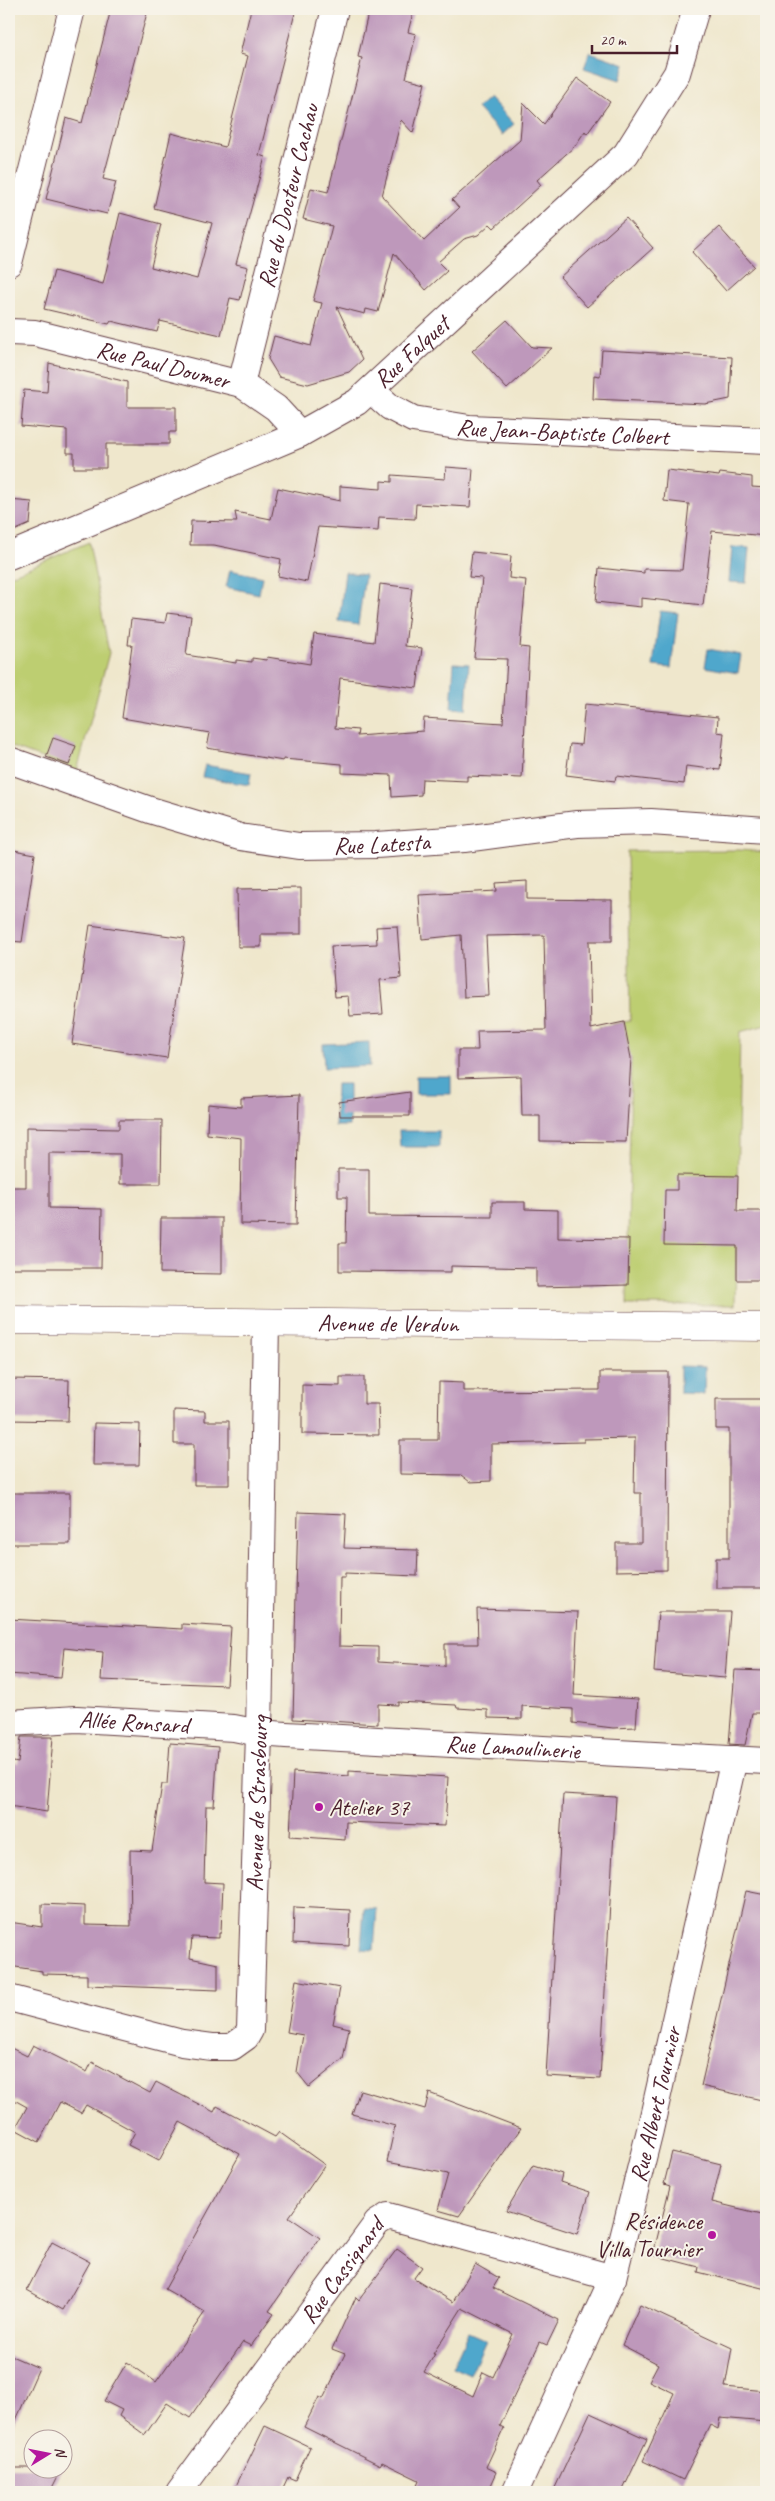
<svg xmlns="http://www.w3.org/2000/svg" width="775" height="2501" font-family="Caveat,sans-serif">
<style>
.green{fill:#bdce71;stroke:#84764e}
.water{fill:#50a7cc;stroke:#4d637c}
.building{fill:#be98bb;fill-rule:evenodd}
.lines{fill:none;stroke-linecap:round;stroke-linejoin:round}
.street-casing{stroke:#633d43;stroke-width:28}
.secondary-casing{stroke:#633d43;stroke-width:29}
.street{stroke:#fff;stroke-width:26}
.secondary{stroke:#fff;stroke-width:28}
.poi-dot{fill:#b5179e;stroke:#f7f3e8;stroke-width:2}
.labels{text-anchor:middle;dominant-baseline:central;stroke-width:4;stroke-linejoin:round;paint-order:stroke}
.street-label{font-size:24px;fill:#4a1f2b;stroke:#f7f3e8}
.poi-label{font-size:24px;fill:#4a1f2b;stroke:#f7f3e8;text-anchor:start}
</style>
<rect width="100%" height="100%" fill="#f7f3e8"/>
<filter id="ink" filterUnits="userSpaceOnUse"><feTurbulence type="fractalNoise" baseFrequency=".02" numOctaves="2"/><feDisplacementMap in="SourceGraphic" scale="10" xChannelSelector="R" yChannelSelector="G"/><feConvolveMatrix kernelMatrix="1 2 1 2 8 2 1 2 1" color-interpolation-filters="sRGB"/></filter>
<filter id="wash" filterUnits="userSpaceOnUse"><feTurbulence type="fractalNoise" baseFrequency=".0096" numOctaves="4" result="noise"/><feDisplacementMap in="SourceGraphic" scale="20" xChannelSelector="R" yChannelSelector="G"/><feGaussianBlur stdDeviation="1.12" result="paint"/><feColorMatrix in="noise" values="0 0 0 0 0 0 0 0 0 0 0 0 0 0 0 0 0 1.4 0 .05"/><feComposite in="paint" operator="in"/></filter>
<g filter="url(#wash)">
<rect width="100%" height="100%" fill="#efe7cc"/>
<!-- green -->
<path class="green" d="M89,542L109,653L77,771L9,746V576Z
M739,850L766,852V1025L740,1032L735,1305H627L631,1058L606,1065L598,1027L630,1021L627,851Z"/>
<!-- water -->
<path class="water" d="M590,52L625,64L620,80L584,68Z
M489,97L514,124L502,135L477,108Z
M732,547L749,548L746,583L729,582Z
M230,570L262,577L259,594L226,587Z
M345,572L365,575L358,625L339,622Z
M660,611L678,613L671,668L653,666Z
M708,649L741,655L738,673L705,667Z
M454,663L469,664L466,709L451,708Z
M205,765L251,773L249,785L202,777Z
M369,1042L370,1066L324,1068L323,1044Z
M416,1076H451V1094H416Z
M336,1084H349V1126H335Z
M399,1131H439V1147H400Z
M680,1366L705,1367L704,1394L680,1393Z
M364,1908L377,1909L374,1950L361,1949Z
M468,2332L486,2340L470,2375L452,2367Z"/>
<g id="blocks">
<!-- building -->
<path class="building" d="M111,9H148L103,179L116,182L107,214L46,199L66,118L82,123Z
M251,9H296L259,155L265,157L236,264L248,267L240,300L230,298L221,335L160,321L157,332L111,321L109,324L44,309L54,271L103,284L120,213L161,224L151,267L197,279L212,223L154,208L171,133L225,147L248,56L240,54Z
M369,9H414L408,32L416,34L406,78L425,83L413,133L401,120L382,196L424,241L459,208L452,200L520,140L523,103L544,124L577,78L610,102L587,134L585,131L575,146L537,180L541,185L528,197L494,228L490,224L478,235L464,239L438,262L447,271L426,290L394,253L378,312L366,309L365,314L337,307L362,360L349,372L308,384L279,377L268,359L274,336L311,346L322,303L313,301L332,226L303,219L311,188L328,192L362,58L358,57Z
M626,218L653,248L587,307L560,277Z
M719,227L754,266L726,291L692,252Z
M507,320L532,347L552,348L507,389L472,351Z
M602,350L732,357L730,399L705,404L593,399L594,375L600,376Z
M49,363L127,382V407H176V432H169V444H106V468H74V453H67V430L21,426L24,390L47,392Z
M446,467L473,469L470,507L416,504L415,519L379,517L378,531L318,527L307,582L278,576L281,559L214,545H190L191,521L237,522L235,512L271,519L278,488L340,501V486L381,489V481L392,482V475L445,479Z
M667,470L719,476L720,473L752,477V487L766,488V536L712,531L703,605L641,598V607L596,602L599,568L644,573V569L682,570L689,504L664,501Z
M9,500L32,502L30,524L9,533Z
M472,552L511,556L509,578L526,580L520,647L529,648L522,778L467,776V781L422,779L421,795L392,797L391,775L342,773V764L283,759V761L207,748L210,733L122,718L132,645H128L131,619L165,623L167,613L191,616L186,655L236,663V660L252,662V658L266,660L267,657L310,664L314,634L374,642L380,584L412,588L405,646L422,648L417,688L340,678L335,728L358,730L357,736L423,731L424,718L503,723L507,659L474,658L482,578L469,577Z
M585,704L718,717L717,732L724,733L720,770L686,766L684,784L616,776L615,781L566,775L570,744L581,745Z
M53,738L76,746L69,765L46,757Z
M9,849L35,854L22,942L9,941Z
M527,881V899L612,900V941H589L591,1029L624,1022L631,1058L626,1142L540,1141V1116H522L521,1076L458,1078V1050H478L477,1031L546,1030L544,935L486,936L489,996L464,997L461,935L422,939L419,895L497,891L496,883Z
M301,888V934H261V947H238L237,889Z
M90,925L185,938L167,1058L72,1044Z
M397,926L401,978L380,980L383,1014L350,1016L348,996L335,997L331,946L377,944L376,927Z
M410,1092V1116H340L339,1102Z
M299,1095L296,1225L240,1224L241,1138L207,1134L208,1104L241,1107V1098Z
M119,1120H162L161,1184H120V1154L49,1153V1208L102,1209L101,1268H9V1187H26V1127L119,1129Z
M338,1169H369V1216L492,1217V1202H525V1209L558,1210V1238L629,1239L628,1285L536,1287V1268L451,1266V1272L339,1271V1243H346L347,1197H338Z
M677,1175L738,1176L737,1211H766V1280H737V1246L664,1245L665,1190H677Z
M161,1218H222V1274L160,1273Z
M600,1372H668L667,1570L616,1571V1543H641V1493H634L635,1438L584,1439V1442L491,1444V1481L470,1482L461,1475L400,1474V1440H438L439,1382L463,1383V1391L600,1390Z
M340,1377H364V1404H378L379,1435L302,1434V1385L340,1386Z
M9,1379L69,1380L68,1421L9,1420Z
M716,1399H766V1588H716V1558H729V1429H716Z
M174,1410L205,1411V1421H229V1485H194V1444H174Z
M94,1423L140,1424L139,1465H93Z
M9,1493H70V1544H9Z
M298,1512L346,1514L344,1548L418,1550L417,1576L345,1573V1577H340L339,1646L378,1647V1662L445,1666V1644H478L477,1609L578,1612L574,1695L638,1699L636,1727L613,1728L573,1723V1709L522,1706V1719L488,1718V1710L457,1708L456,1705L398,1702V1705L378,1704V1724L293,1719Z
M658,1612H730L725,1678L654,1672Z
M9,1619L182,1629V1624L231,1627L227,1685L101,1680L103,1652L64,1648L61,1678L9,1674Z
M735,1670L766,1671V1713H752L745,1745L729,1744Z
M21,1737H53L47,1812L9,1806V1761L18,1763Z
M170,1743L218,1747L214,1806H206L204,1882L223,1883L221,1933H219V1938L192,1937L190,1958L218,1964V1990L87,1985V1975L42,1974V1971L9,1966V1922L42,1927V1904L85,1906V1925L131,1926L130,1850L152,1851L162,1784H167Z
M349,1771L448,1777L445,1826L346,1822L345,1840L290,1836L293,1772L349,1776Z
M563,1794L616,1797L600,2079L546,2076Z
M746,1891L766,1895V2101L701,2086Z
M294,1907L350,1910L349,1946L293,1943Z
M296,1980L340,1988L333,2024L349,2028L343,2059L309,2087L297,2072L303,2035L287,2032Z
M33,2045L87,2072L92,2062L150,2093L156,2082L214,2112L217,2106L275,2137L279,2132L325,2165L289,2217L320,2238L269,2311L274,2314L251,2346L243,2342L190,2418L167,2403L145,2435L119,2416L122,2410L104,2401L127,2362L156,2382L205,2312L165,2289L240,2154L180,2122L159,2161L128,2145L135,2132L86,2105L81,2113L60,2102L39,2142L15,2129L27,2107L9,2097V2047L27,2056Z
M360,2090L425,2109L429,2093L521,2128L459,2216L438,2210L448,2174L387,2162L395,2126L352,2114Z
M672,2152L721,2164L712,2202L766,2215V2289L698,2272L699,2267L653,2255L670,2186L664,2184Z
M533,2165L562,2174L560,2182L590,2192L577,2234L506,2211Z
M52,2242L90,2262L63,2310L27,2290Z
M397,2249L422,2267L414,2278L453,2302L475,2264L499,2278L493,2288L559,2320L547,2345L540,2342L500,2426L504,2428L486,2467L497,2472L488,2492H414L419,2480L382,2462L380,2465L304,2427L319,2397L323,2399L345,2354L332,2349L356,2297L359,2300ZM462,2308L513,2334L493,2377L483,2372L473,2396L424,2372L435,2354H433Z
M640,2305L732,2348L725,2387L766,2391V2422L720,2418L718,2429L710,2425L683,2480L643,2461L674,2393L649,2381L658,2364L622,2345Z
M9,2355L39,2368L9,2436Z
M590,2413L647,2439L622,2492H553Z
M265,2426L310,2447L295,2480L288,2477L281,2492H233Z
M9,2468H62L50,2492H9Z"/>
</g>
</g>
<g filter="url(#ink)">
<use href="#blocks" fill-opacity="0" stroke="#633d43" stroke-width="1"/>
<g class="lines">
<!-- street casing -->
<g class="street-casing">
<g id="street">
<path d="M9,263L72,9"/>
<path id="s1" d="M9,332L35,333L241,384L276,408L300,434"/>
<path id="s2" d="M241,384L335,9"/>
<path id="s3" d="M371,390L390,407L413,419L469,428L766,441"/>
<path id="s4" d="M9,556L300,434L357,402L626,154L677,73L696,9"/>
<path id="s5" d="M9,760L150,810L240,837L299,846L376,845L464,839L577,824L651,822L766,830"/>
<path id="s6" d="M9,1723L77,1719L234,1728L259,1733L286,1735L766,1761"/>
<path id="s7" d="M9,1998L182,2043L212,2047H232L246,2037L250,2030L259,1733L266,1322"/>
<path id="s8" d="M179,2492L377,2223L388,2216L613,2278"/>
<path id="s9" d="M515,2492L613,2278L650,2130L734,1759"/>
</g>
</g>
<!-- secondary casing -->
<g class="secondary-casing">
<g id="secondary">
<path id="s10" d="M9,1320L766,1327"/>
</g>
</g>
<!-- street -->
<use href="#street" class="street"/>
<!-- secondary -->
<use href="#secondary" class="secondary"/>
</g>
</g>
<!-- markers -->
<g class="poi-dot">
<circle cx="319" cy="1807" r="5"/>
<circle cx="712" cy="2235" r="5"/>
</g>
<g class="labels">
<!-- street labels -->
<g class="street-label">
<text stroke="none"><textPath href="#s2" startOffset="194">Rue du Docteur Cachau</textPath></text>
<text stroke="none"><textPath href="#s4" startOffset="455">Rue Falquet</textPath></text>
<text stroke="none"><textPath href="#s1" startOffset="158">Rue Paul Doumer</textPath></text>
<text stroke="none"><textPath href="#s3" startOffset="202">Rue Jean-Baptiste Colbert</textPath></text>
<text stroke="none"><textPath href="#s5" startOffset="386">Rue Latesta</textPath></text>
<text stroke="none"><textPath href="#s10" startOffset="379">Avenue de Verdun</textPath></text>
<text stroke="none"><textPath href="#s6" startOffset="125">Allée Ronsard</textPath></text>
<text stroke="none"><textPath href="#s6" startOffset="505">Rue Lamoulinerie</textPath></text>
<text stroke="none"><textPath href="#s7" startOffset="481">Avenue de Strasbourg</textPath></text>
<text stroke="none"><textPath href="#s9" startOffset="414">Rue Albert Tournier</textPath></text>
<text stroke="none"><textPath href="#s8" startOffset="275">Rue Cassignard</textPath></text>
</g>
<!-- poi labels -->
<g class="poi-label">
<text x="329" y="1807">Atelier 37</text>
<text x="702" y="2221" text-anchor="end">Résidence<tspan x="702" dy="28">Villa Tournier</tspan></text>
</g>
</g>
<!-- margin -->
<rect width="775" height="2501" fill="none" stroke="#f7f3e8" stroke-width="30"/>
<!-- north arrow -->
<g transform="translate(48 2454) rotate(80)"><circle r="24" fill="#f7f3e8" stroke="#b29e9c"/>
<path d="M0-4L9 19L0 12L-9 19Z" fill="#b5179e"/>
<text y="-8" font-size="14" font-weight="bold" text-anchor="middle" fill="#4a1f2b">N</text>
</g>
<!-- scale -->
<path d="M592 45v8h85v-8" fill="none" stroke="#4a1f2b" stroke-width="2.5"/>
<text x="600" y="45" font-size="15" fill="#4a1f2b" stroke="#f7f3e8" stroke-width="4" paint-order="stroke">20 m</text>
</svg>
